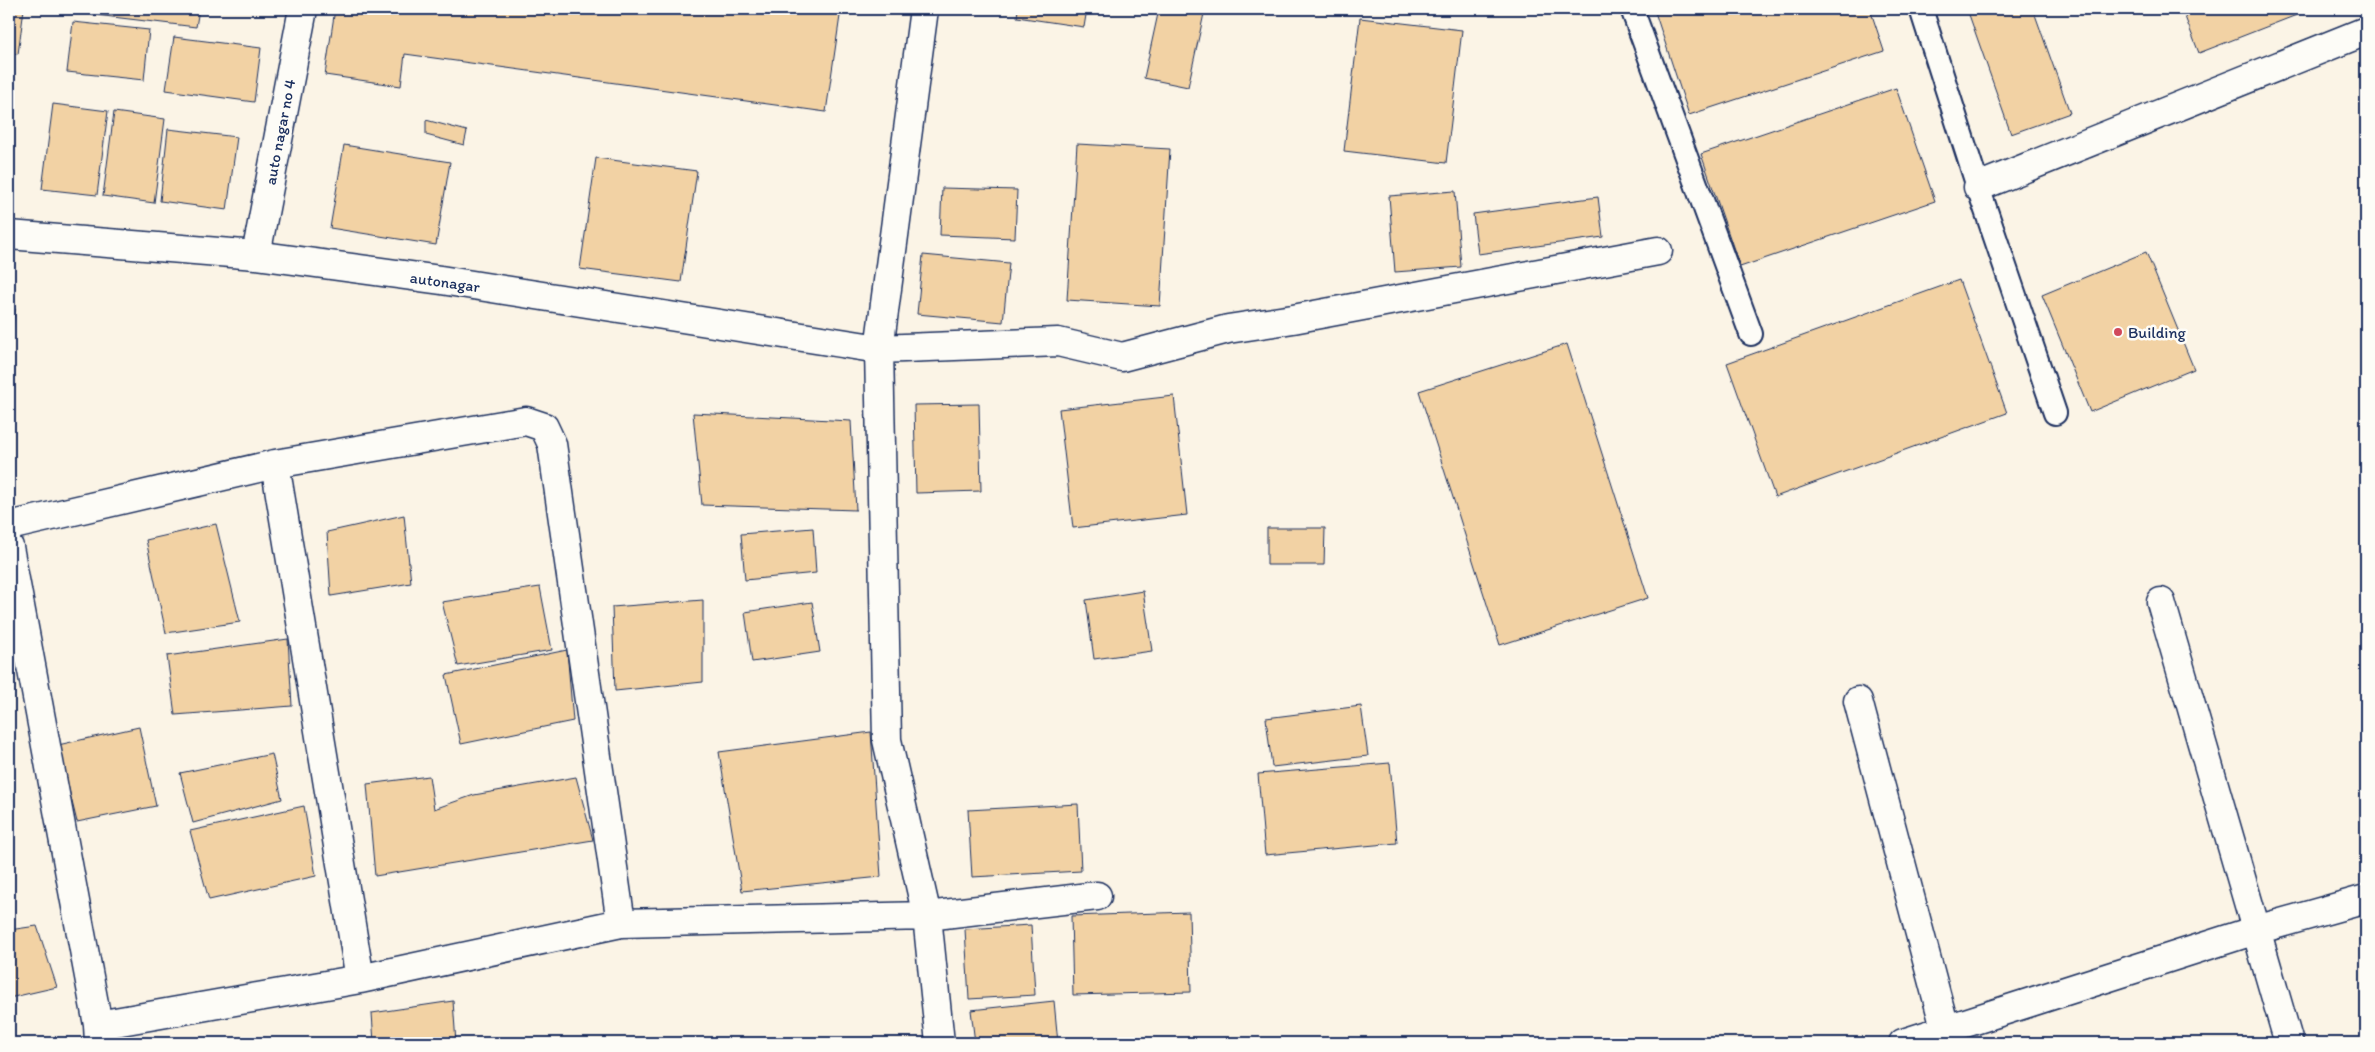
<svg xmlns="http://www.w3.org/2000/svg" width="2375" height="1052" font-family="Itim,sans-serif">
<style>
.building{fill:#f2d2a4;stroke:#1b2f5e}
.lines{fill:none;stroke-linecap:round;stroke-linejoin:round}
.lane-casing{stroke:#1b2f5e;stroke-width:26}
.street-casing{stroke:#1b2f5e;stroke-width:31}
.lane{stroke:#fdfcf7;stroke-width:22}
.street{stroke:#fdfcf7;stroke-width:28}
.poi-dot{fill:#d1495b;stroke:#fdfcf7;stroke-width:2}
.labels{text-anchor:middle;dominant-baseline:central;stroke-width:5;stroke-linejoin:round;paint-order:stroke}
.street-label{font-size:16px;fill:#1b2f5e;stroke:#fdfcf7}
.poi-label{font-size:16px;fill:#1b2f5e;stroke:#fdfcf7;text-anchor:start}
</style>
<rect width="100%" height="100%" fill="#fbf4e6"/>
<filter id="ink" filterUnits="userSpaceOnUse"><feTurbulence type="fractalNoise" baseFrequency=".02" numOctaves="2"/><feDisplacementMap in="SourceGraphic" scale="10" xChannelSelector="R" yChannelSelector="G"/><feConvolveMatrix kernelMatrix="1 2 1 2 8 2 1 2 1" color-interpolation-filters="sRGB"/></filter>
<g filter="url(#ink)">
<!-- building -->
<path class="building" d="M9,9H24L18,54L9,52Z
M79,9H199L196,27L79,13Z
M335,9H841L826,112L405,54L401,86L325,75Z
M1018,9H1087L1084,27L1017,17Z
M1159,9H1205L1188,87L1144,78Z
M1654,9H1870L1884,51L1689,115Z
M1967,9H2033L2070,113L2011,134Z
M2182,9H2312L2199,53Z
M1360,18L1462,30L1446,163L1344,151Z
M73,22L149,30L144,80L67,72Z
M174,37L261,48L254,102L166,90Z
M1896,88L1935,201L1740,267L1701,154Z
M53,104L108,111L97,195L42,189Z
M114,112L165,119L154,203L103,196Z
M426,120L467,131L464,145L426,135Z
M168,129L237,137L227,210L160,201Z
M1077,144L1170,149L1160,306L1067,300Z
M344,145L450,162L436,245L330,228Z
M596,158L697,171L681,282L580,269Z
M942,188L1017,190L1015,238L940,235Z
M1455,191L1461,267L1395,272L1389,196Z
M1598,197L1603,237L1478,254L1473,214Z
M2146,252L2194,369L2090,412L2042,295Z
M923,255L1009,263L1003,322L917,314Z
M1959,280L2007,413L1775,497L1727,363Z
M9,308L15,309L9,358Z
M1567,344L1648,598L1500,645L1419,391Z
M1174,396L1187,515L1073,528L1059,409Z
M979,404L981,491L916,493L914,405Z
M693,413L851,421L856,510L702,505Z
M404,515L411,583L331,596L327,532Z
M216,524L240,622L166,633L146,540Z
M813,528L816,573L745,580L741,534Z
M1267,528H1325L1324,565H1267Z
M540,587L552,650L458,666L442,602Z
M1143,591L1152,651L1094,659L1086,600Z
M703,600V682L615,691L612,607Z
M812,602L820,652L752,662L745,612Z
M288,639L292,706L175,715L167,656Z
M567,650L573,721L461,744L446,675Z
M1361,706L1368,756L1272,767L1266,718Z
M139,727L156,806L77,822L58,745Z
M871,732L881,877L742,891L719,752Z
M272,754L282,799L193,823L180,773Z
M1390,763L1397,843L1265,855L1258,774Z
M429,776L434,809L474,795L576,777L593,840L375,876L367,784Z
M1078,804L1081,871L972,877L968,810Z
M304,806L316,876L209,900L190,831Z
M1189,912L1191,992L1073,995L1071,916Z
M1031,925L1035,995L969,999L965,929Z
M37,926L57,987L9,998V930Z
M453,1001L456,1043H374L372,1013Z
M1054,1001L1058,1043H975L971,1010Z"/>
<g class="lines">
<!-- lane casing -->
<g class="lane-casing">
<path id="lane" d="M1632,9L1751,334
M1921,9L1978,187L2055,413"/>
</g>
<!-- street casing -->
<g class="street-casing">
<path id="street" d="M924,9L879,349L887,740L927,916L940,1043
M1978,187L2366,31
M9,235L256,255L441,280L879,349L1058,342L1122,357L1228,329L1293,319L1658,251
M256,255L303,9
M275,464L360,979
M9,526L275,464L526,421L544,427L552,444L621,923
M9,547L98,1025L99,1042
M2161,602L2289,1043
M1858,701L1949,1043
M98,1025L360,979L621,923L927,916L1097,896
M1903,1043L2256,930L2366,899"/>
</g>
<!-- lane -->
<use href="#lane" class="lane"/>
<!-- street -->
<use href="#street" class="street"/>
</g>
</g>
<!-- markers -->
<circle class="poi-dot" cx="2118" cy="332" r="5"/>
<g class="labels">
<!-- street labels -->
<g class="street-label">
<text transform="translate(280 132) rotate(-79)">auto nagar no 4</text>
<text transform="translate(445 282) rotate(8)">autonagar</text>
</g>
<!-- poi labels -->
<g class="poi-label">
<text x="2128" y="332">Building</text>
</g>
</g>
<!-- margin -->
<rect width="2375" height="1052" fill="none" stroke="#fdfcf7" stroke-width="30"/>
<rect x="15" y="15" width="2345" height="1022" fill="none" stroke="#1b2f5e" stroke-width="2" filter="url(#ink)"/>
</svg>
